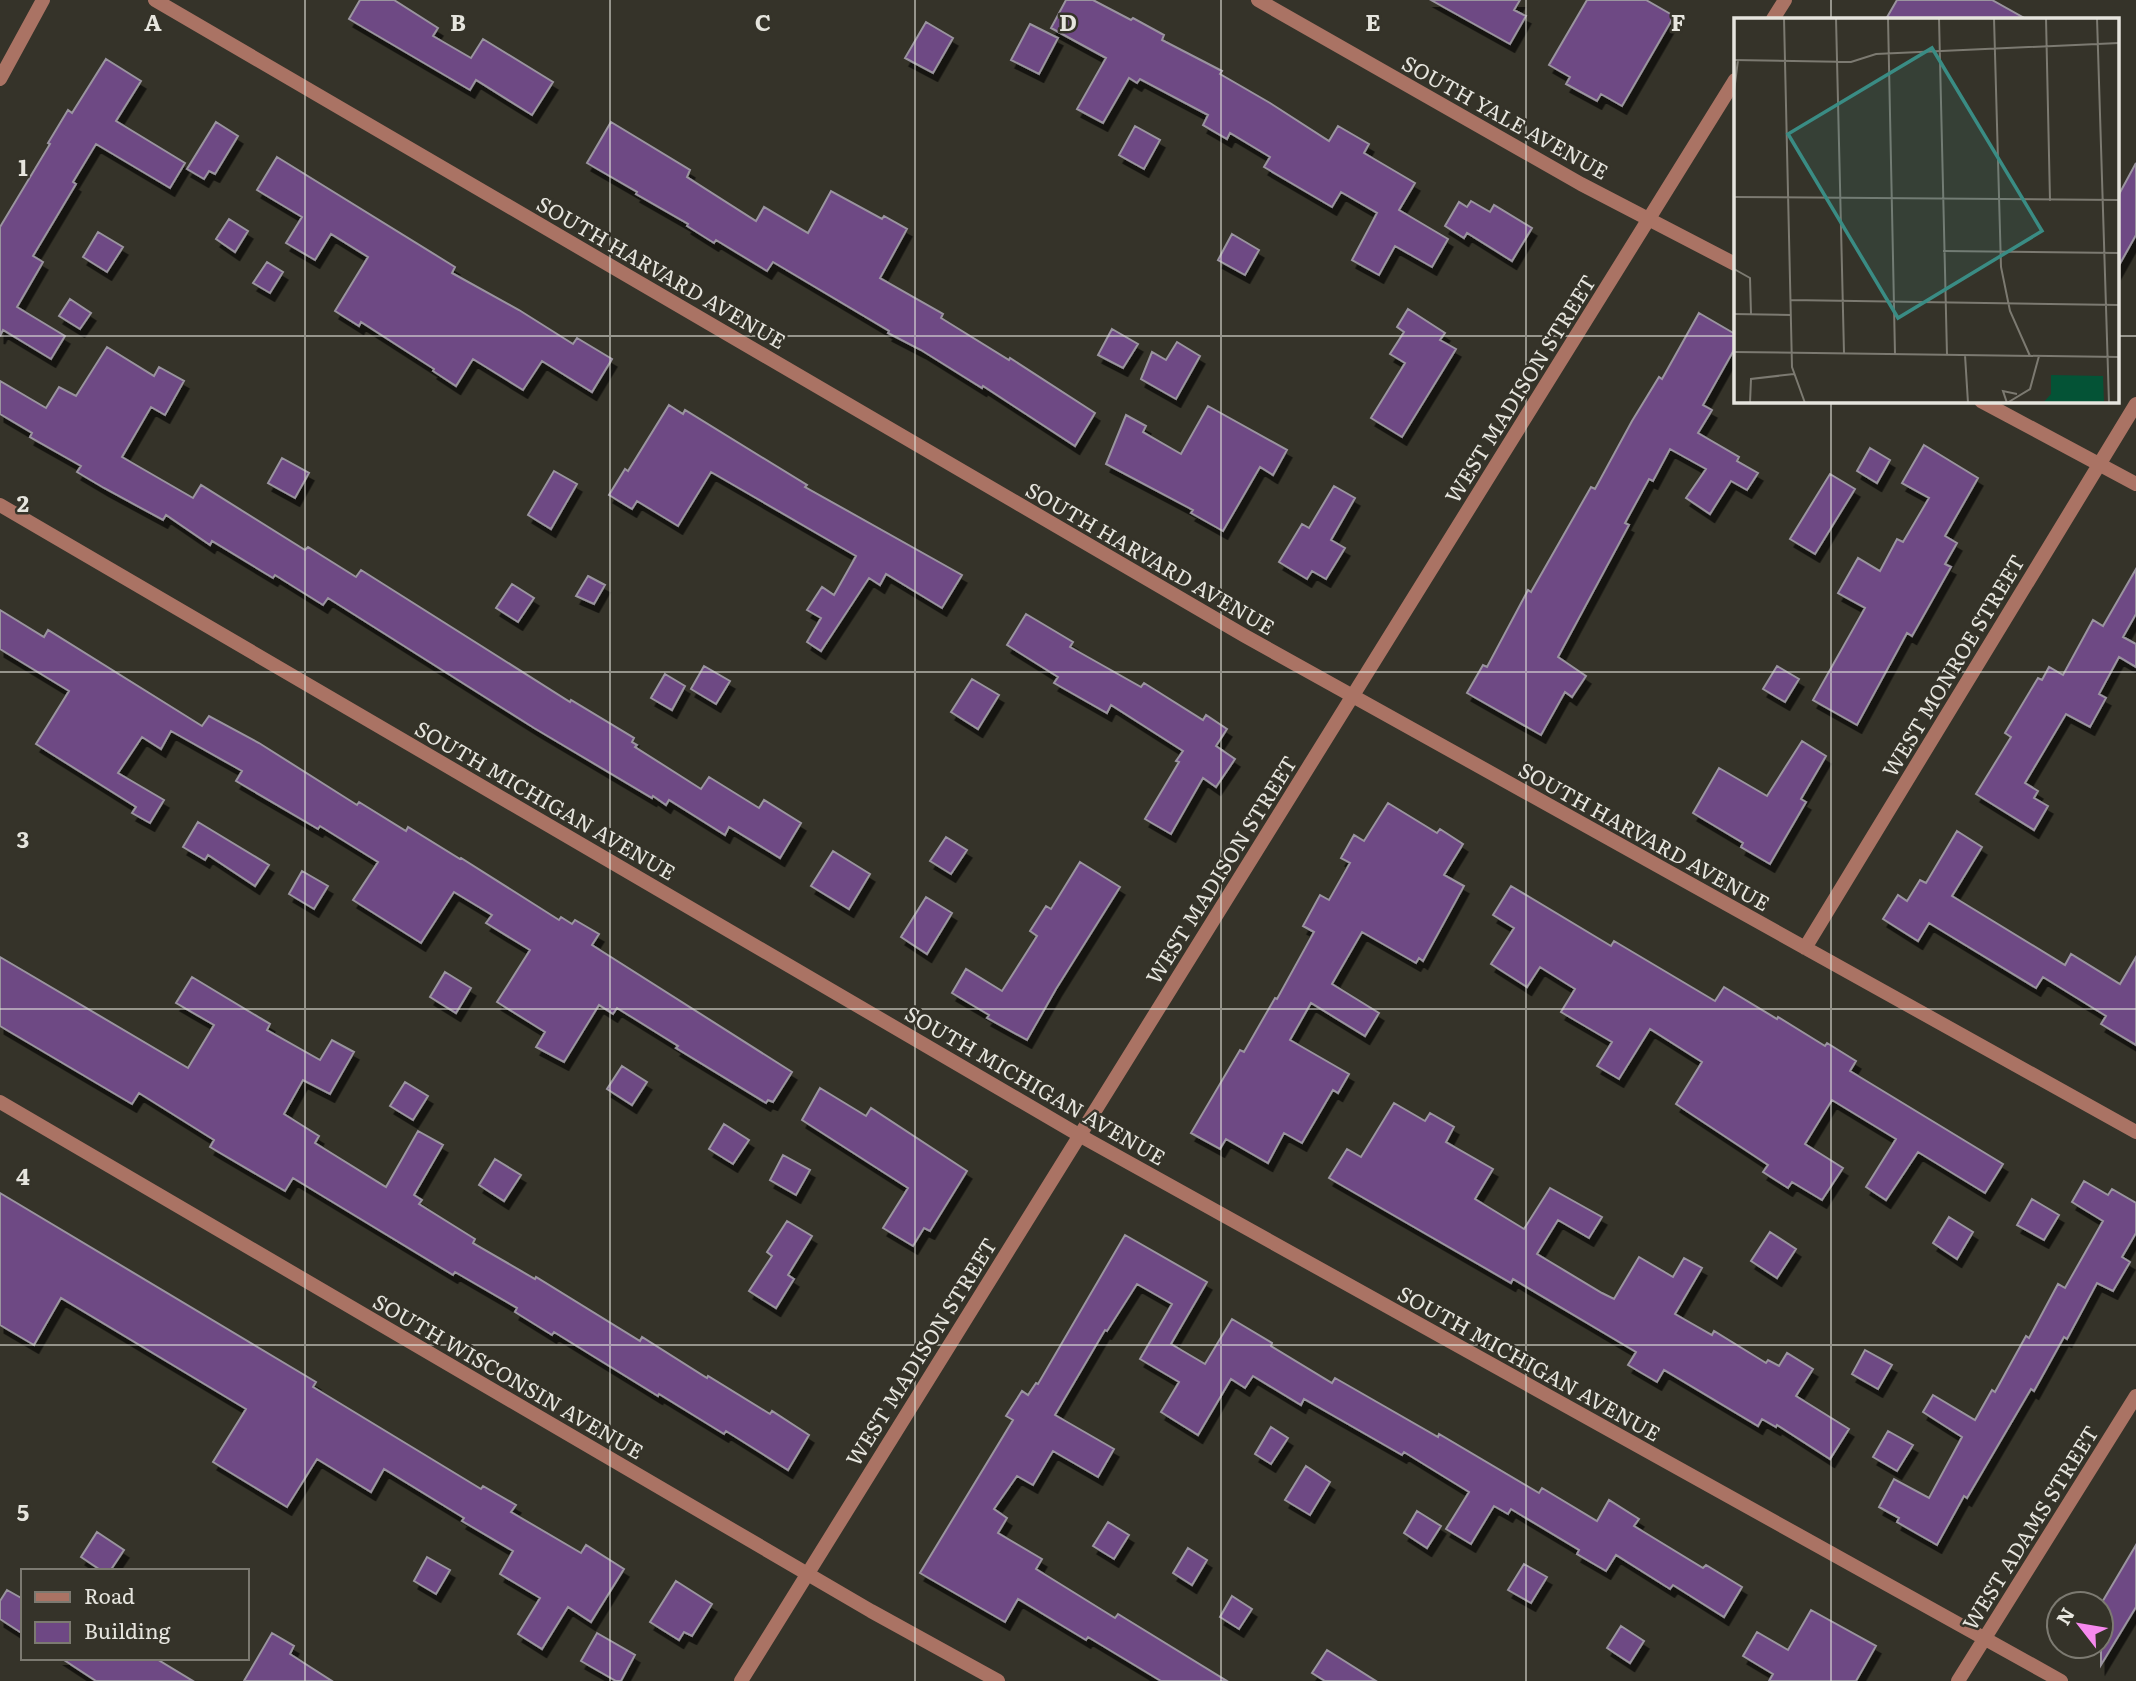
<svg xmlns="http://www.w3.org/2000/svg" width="2136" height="1681" font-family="Literata,serif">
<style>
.building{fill:#6e4884;stroke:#9a949f;stroke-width:2;filter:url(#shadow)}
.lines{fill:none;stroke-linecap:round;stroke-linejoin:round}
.minor{stroke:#aa7364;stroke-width:14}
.grid{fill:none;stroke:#e6e5de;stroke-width:2;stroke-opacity:0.55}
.labels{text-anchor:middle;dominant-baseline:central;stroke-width:5;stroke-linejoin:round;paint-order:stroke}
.street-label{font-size:21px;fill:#e6e5de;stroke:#353329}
.inset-road{fill:none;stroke:#7c7a71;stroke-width:2}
.view{fill:#3a8c84;fill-opacity:0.15;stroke:#3a8c84;stroke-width:3.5}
.inset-edge{fill:none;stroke:#e6e5de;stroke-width:3.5}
.grid-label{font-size:23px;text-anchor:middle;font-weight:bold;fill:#e6e5de;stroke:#353329;stroke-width:5;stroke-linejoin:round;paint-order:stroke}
</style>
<defs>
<filter id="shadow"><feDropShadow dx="4.5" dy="8" stdDeviation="0" flood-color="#0009"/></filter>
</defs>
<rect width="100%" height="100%" fill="#353329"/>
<!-- building -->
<path class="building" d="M360,0H394L438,28L433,36L471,58L483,39L553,82L532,115L476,80L470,90L349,19Z
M1066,0H1093L1131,20L1133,18L1164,35L1162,40L1222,71L1220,74L1270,103L1329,141L1338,126L1369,144L1364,153L1415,183L1399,210L1448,239L1432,267L1395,246L1379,275L1352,260L1377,213L1341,192L1332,207L1264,167L1270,157L1230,133L1227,139L1203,125L1208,115L1140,79L1137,83L1129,78L1103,123L1077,109L1106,58L1051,28Z
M1431,0H1520L1514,10L1526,16L1510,44Z
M1587,0H1646L1674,16L1622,106L1601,94L1597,101L1566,84L1570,77L1549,65Z
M1897,0H1992L2026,19H1886Z
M926,22L953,38L933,73L905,58Z
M1030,24L1058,38L1039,74L1011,60Z
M106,59L141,81L116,121L185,163L170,188L96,144L73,182L76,184L33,256L43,262L17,307L65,336L51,359L3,330L0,336V227L50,144L48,143L68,110L72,113Z
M216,122L238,136L215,174L209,171L204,179L187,169Z
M611,122L690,170L687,177L756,221L764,207L808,233L831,191L882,219L884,216L907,229L880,278L943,314L941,318L1009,360L1010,358L1095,413L1075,446L983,386L982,388L921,350L888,333L889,331L773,262L767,271L716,240L714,243L687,226L688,224L636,194L637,192L587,163Z
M1135,126L1160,140L1144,169L1119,155Z
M277,157L455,267L452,273L519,310L573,344L577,338L612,359L592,392L542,361L523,390L473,359L456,386L433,371L434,369L361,322L359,326L335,311L368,257L331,234L315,260L286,243L302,217L257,190Z
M2136,163V235L2117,269V198Z
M1471,201L1490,212L1494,205L1532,228L1512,261L1467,233L1464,238L1445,226L1459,202L1467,207Z
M229,219L248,231L235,252L216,239Z
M98,232L123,247L107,272L83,257Z
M1232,234L1259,250L1245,275L1218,260Z
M267,262L283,272L270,293L253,283Z
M70,299L91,313L80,329L59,316Z
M1408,309L1445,333L1440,340L1456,349L1402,437L1371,418L1405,363L1390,354L1404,332L1397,327Z
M1699,313L1735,334V348L1703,405L1712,410L1698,433L1739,457L1737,461L1758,473L1747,490L1731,481L1710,514L1686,498L1706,469L1670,449L1653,481L1649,479L1625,523L1629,525L1558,657L1586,676L1572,697L1565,692L1541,735L1467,693L1483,665L1487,667L1528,590L1531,592L1591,487L1595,489L1632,421L1659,377L1662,379Z
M1112,329L1138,344L1123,368L1098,355Z
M1177,342L1200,356L1176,399L1141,379L1152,352L1166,360Z
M107,347L154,376L159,367L184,381L165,415L151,407L122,457L193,498L201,485L305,550L308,547L356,577L361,570L570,702L571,700L634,738L632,742L637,745L635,747L701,789L709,777L759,808L764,800L801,823L780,858L729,827L725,835L669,800L666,805L653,796L652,798L534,728L328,598L323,605L275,575L273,578L212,541L210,545L166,515L163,520L104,488L77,472L81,466L30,437L32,433L0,414V381L46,408L59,387L76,396Z
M669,405L683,414L685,410L807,485L805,487L962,575L942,608L886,574L880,585L869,578L821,651L807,642L821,618L807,610L822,587L834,595L856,556L711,472L678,526L637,501L632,509L609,495L625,469L628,471Z
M1208,406L1287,450L1273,475L1260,467L1223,531L1191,513L1193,510L1106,464L1126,415L1146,426L1143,432L1181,454Z
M1924,445L1978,478L1945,536L1957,543L1945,564L1951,567L1912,636L1907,633L1857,725L1813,700L1865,608L1838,593L1858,558L1880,571L1897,539L1903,542L1929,498L1902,483Z
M1870,448L1890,460L1877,483L1857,471Z
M282,458L309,473L295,498L268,483Z
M554,471L577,484L551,529L528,515Z
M1830,474L1855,489L1815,554L1790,539Z
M1334,486L1355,498L1331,540L1345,548L1326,579L1312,571L1307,579L1279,562L1302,524L1309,528Z
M2136,569V614L2123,637L2136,644V667L2119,657L2099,694L2106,698L2090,727L2066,714L2025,783L2038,791L2034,798L2048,806L2034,830L1976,794L2011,737L2005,733L2038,678L2042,680L2049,667L2063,675L2093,620L2103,626Z
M588,576L605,585L594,604L576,596Z
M512,584L534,598L518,622L496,608Z
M0,610L44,637L48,630L202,726L209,716L259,743L357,805L359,802L406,831L408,827L460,859L461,858L559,920L561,917L572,924L575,920L599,934L592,945L792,1072L773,1102L768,1100L766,1103L676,1048L678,1046L617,1008L613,1014L599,1005L564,1062L536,1047L545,1032L497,1002L530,950L486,923L492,915L454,892L421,943L353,900L378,862L320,826L318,829L236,781L242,771L171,731L161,749L142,737L118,773L164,800L150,823L132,813L136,807L36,744L69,691L0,649Z
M1026,614L1073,642L1070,647L1141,687L1144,683L1203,720L1206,715L1227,729L1216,746L1235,759L1216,787L1203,778L1171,834L1145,819L1179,762L1176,761L1183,751L1111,705L1107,713L1054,683L1058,677L1007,645Z
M704,666L730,681L716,704L691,689Z
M1777,666L1799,679L1785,702L1763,689Z
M665,674L685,686L672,710L651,698Z
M972,679L999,695L978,729L951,712Z
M1802,741L1826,756L1801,799L1806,802L1770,864L1741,847L1743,843L1693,813L1719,768L1767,796Z
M1388,803L1437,833L1440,829L1463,844L1444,875L1464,886L1423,961L1419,958L1416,963L1362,932L1332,984L1379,1013L1365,1036L1311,1003L1290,1040L1349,1074L1338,1093L1333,1090L1302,1143L1284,1133L1268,1163L1226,1139L1220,1149L1191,1133L1240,1050L1244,1052L1275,998L1277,999L1314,932L1303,926L1320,895L1329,900L1350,863L1341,858L1354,835L1364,841Z
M198,822L269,865L255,886L208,855L205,860L183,847Z
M1957,831L1982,847L1952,896L2065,965L2071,954L2120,984L2136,957V1045L2101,1024L2106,1016L2043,977L2036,988L1929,923L1918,941L1883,919L1898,895L1907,901L1920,880L1926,883Z
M946,837L967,850L951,874L930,861Z
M833,851L870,874L849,909L811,886Z
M1080,862L1120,887L1056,989L1027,1040L987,1018L989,1015L952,993L966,969L1002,991L1037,936L1030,931L1046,906L1051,909Z
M302,871L328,886L314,909L289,894Z
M1511,886L1611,946L1614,941L1715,1001L1724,987L1777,1019L1778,1017L1825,1046L1827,1043L1856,1061L1850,1071L2003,1164L1985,1193L1918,1152L1886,1200L1866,1187L1896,1139L1832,1100L1805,1144L1843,1168L1822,1200L1792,1182L1788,1188L1763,1172L1768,1165L1676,1104L1702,1062L1650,1029L1619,1079L1597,1066L1612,1042L1561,1012L1575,989L1540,967L1527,987L1491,964L1514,928L1493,915Z
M926,897L952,913L927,954L901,937Z
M0,957L188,1068L214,1025L176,1003L192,977L270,1024L267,1030L320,1060L332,1040L354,1052L330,1094L303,1080L284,1114L319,1136L315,1143L386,1187L418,1131L443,1145L414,1195L422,1200L419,1204L475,1239L473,1243L535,1279L536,1277L640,1341L642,1337L707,1378L708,1376L770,1414L772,1411L809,1435L788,1470L726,1431L724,1434L659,1394L658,1396L554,1332L552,1335L515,1312L517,1308L455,1272L453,1275L293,1178L285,1191L210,1147L214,1140L139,1093L132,1104L0,1026Z
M445,972L471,988L456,1013L430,997Z
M622,1066L647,1082L632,1105L607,1089Z
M405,1082L428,1096L413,1120L390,1106Z
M820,1088L866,1116L871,1108L967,1171L930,1231L924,1228L913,1246L883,1228L908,1188L802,1120Z
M1394,1103L1425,1121L1430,1113L1454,1127L1446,1142L1493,1169L1475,1199L1524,1229L1550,1188L1602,1217L1589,1238L1558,1220L1537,1254L1602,1293L1614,1299L1639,1257L1673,1277L1684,1258L1702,1268L1675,1314L1712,1335L1714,1331L1766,1363L1768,1360L1779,1366L1787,1353L1813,1369L1796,1396L1849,1429L1830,1459L1777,1425L1776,1427L1762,1419L1758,1426L1664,1370L1657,1382L1628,1365L1636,1352L1513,1279L1511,1283L1329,1178L1347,1149L1361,1157Z
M724,1124L749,1140L733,1164L709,1149Z
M783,1155L810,1170L796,1195L770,1180Z
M495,1159L521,1175L504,1201L479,1185Z
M2084,1181L2108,1195L2112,1189L2136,1203V1233L2122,1257L2130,1262L2113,1291L2097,1283L2067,1339L2064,1337L2034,1391L2031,1389L1967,1498L1964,1496L1937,1545L1897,1522L1899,1518L1879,1507L1894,1479L1929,1498L1962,1437L1923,1412L1933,1395L1975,1420L1992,1390L1995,1392L2026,1336L2029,1338L2058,1284L2065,1288L2103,1221L2072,1202Z
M0,1193L316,1382L313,1387L481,1489L483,1486L516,1505L511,1512L581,1553L586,1545L624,1569L591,1622L568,1607L542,1649L518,1634L540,1598L500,1574L513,1551L462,1521L464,1518L384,1469L371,1492L317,1459L287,1507L213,1462L246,1409L61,1298L34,1345L0,1325Z
M2032,1199L2059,1215L2044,1240L2017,1225Z
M1949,1217L1973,1232L1957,1259L1933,1243Z
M787,1221L812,1236L788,1275L794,1279L776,1308L749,1291L772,1256L767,1252Z
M1770,1232L1796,1249L1777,1278L1751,1261Z
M1125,1235L1207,1282L1171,1344L1205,1364L1232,1319L1272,1343L1271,1346L1332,1383L1335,1378L1438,1437L1439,1434L1539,1493L1542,1488L1597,1521L1609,1500L1639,1519L1634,1526L1703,1568L1706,1565L1742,1587L1724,1617L1673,1585L1670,1589L1616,1555L1606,1571L1577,1554L1579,1550L1511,1509L1508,1514L1494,1506L1471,1544L1446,1529L1469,1492L1404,1452L1402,1455L1304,1399L1301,1405L1253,1376L1245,1388L1231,1379L1198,1435L1161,1412L1179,1382L1140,1359L1172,1304L1137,1284L1107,1331L1105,1330L1055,1415L1114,1449L1098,1477L1053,1451L1033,1485L1017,1476L994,1509L1007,1518L998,1533L1042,1559L1036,1569L1115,1618L1118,1614L1227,1681H1161L1088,1637L1086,1640L1018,1599L1005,1622L920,1573L1013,1420L1006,1416L1022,1391L1028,1395L1036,1383L1038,1384Z
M1865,1350L1892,1365L1878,1389L1852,1374Z
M1271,1427L1288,1438L1271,1464L1255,1454Z
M1888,1431L1913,1445L1897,1471L1873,1457Z
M1306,1466L1330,1482L1310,1515L1285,1500Z
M1417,1511L1441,1526L1427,1548L1404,1533Z
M1108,1522L1129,1535L1114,1559L1093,1546Z
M97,1532L124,1550L110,1571H102L81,1557Z
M2136,1545V1607L2101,1665V1604Z
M1188,1548L1207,1560L1192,1585L1173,1573Z
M427,1557L450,1570L436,1594L414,1581Z
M1524,1564L1547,1577L1531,1603L1508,1590Z
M676,1581L712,1604L692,1636L684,1632L679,1640L650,1622Z
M7,1590L23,1599V1634L0,1619V1601Z
M1232,1596L1252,1609L1239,1629L1220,1617Z
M1811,1610L1876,1646L1856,1681H1769L1773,1674L1743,1656L1757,1632L1788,1650Z
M1621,1626L1644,1641L1630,1663L1607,1648Z
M272,1633L294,1646L290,1654L332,1681H244Z
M597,1633L635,1655L621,1681H616L581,1661Z
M1327,1650L1376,1681H1325L1312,1673Z
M61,1658H155L193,1681H96Z"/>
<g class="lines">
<!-- minor -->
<path class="minor" d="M155,0L1245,636L2136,1132
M1258,0L1581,184L1735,264
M1773,19L1785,0
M0,79L43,0
M1981,401L2136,484
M0,505L1079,1135L2061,1681
M1805,948L2136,404
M0,1102L871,1611L998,1681
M741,1681L1735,80
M1958,1681L2136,1396"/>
</g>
<!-- grid -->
<path class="grid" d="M305,0V1681M610,0V1681M915,0V1681M1221,0V1681M1526,0V1681M1831,0V19M0,336H1735M2117,336H2136M1831,401V1681M0,672H2136M0,1009H2136M0,1345H2136"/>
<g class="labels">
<!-- street labels -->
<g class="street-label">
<text transform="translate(1506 116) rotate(29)">SOUTH YALE AVENUE</text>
<text transform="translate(662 271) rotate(30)">SOUTH HARVARD AVENUE</text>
<text transform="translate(1519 388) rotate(-58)">WEST MADISON STREET</text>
<text transform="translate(1151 557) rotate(30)">SOUTH HARVARD AVENUE</text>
<text transform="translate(1952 665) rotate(-59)">WEST MONROE STREET</text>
<text transform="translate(546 799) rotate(30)">SOUTH MICHIGAN AVENUE</text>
<text transform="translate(1645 835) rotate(29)">SOUTH HARVARD AVENUE</text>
<text transform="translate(1220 869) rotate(-58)">WEST MADISON STREET</text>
<text transform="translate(1036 1084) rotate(30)">SOUTH MICHIGAN AVENUE</text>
<text transform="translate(920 1351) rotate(-58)">WEST MADISON STREET</text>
<text transform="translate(1530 1362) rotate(29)">SOUTH MICHIGAN AVENUE</text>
<text transform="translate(509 1375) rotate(30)">SOUTH WISCONSIN AVENUE</text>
<text transform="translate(2029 1527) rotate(-58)">WEST ADAMS STREET</text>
</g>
</g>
<!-- overview -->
<g transform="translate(1734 18)">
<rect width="385" height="385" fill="#353329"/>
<path d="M317,357L369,358L370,385H309L317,376Z" fill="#045336"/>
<path class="inset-road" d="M50,0L58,349L71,385M102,0L110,335M154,0L161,336M205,0L213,337M260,0L267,249L276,293L296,338M312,0L316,183M363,0L375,385M0,42L117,44L142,36L385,25M0,73L4,42M0,179L385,182M209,233L385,235M0,251L16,260L17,296M56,282L385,287M0,296L57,297M0,334L385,339M231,337L234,385M16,385L17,361L60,356M273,385L296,371L305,338M273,385L269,373L283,376"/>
<path class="view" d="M198,30L308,213L164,300L54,116Z"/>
<rect width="385" height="385" class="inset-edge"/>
</g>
<g class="grid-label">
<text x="153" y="31">A</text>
<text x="458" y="31">B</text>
<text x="763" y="31">C</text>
<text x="1068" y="31">D</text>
<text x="1373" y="31">E</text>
<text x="1678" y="31">F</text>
<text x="23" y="176">1</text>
<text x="23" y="512">2</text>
<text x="23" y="848">3</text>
<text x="23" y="1185">4</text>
<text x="23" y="1521">5</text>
</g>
<!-- legend -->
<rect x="21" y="1569" width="228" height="91" fill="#353329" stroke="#7c7a71" stroke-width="2"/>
<rect x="35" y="1592" width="35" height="10" fill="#aa7364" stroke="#7c7a71" stroke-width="2"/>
<text x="84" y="1604" font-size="21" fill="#e6e5de">Road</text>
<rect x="35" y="1622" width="35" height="21" fill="#6e4884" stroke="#7c7a71" stroke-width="2"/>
<text x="84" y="1639" font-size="21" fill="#e6e5de">Building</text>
<!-- north arrow -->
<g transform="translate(2080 1625) rotate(301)"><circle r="33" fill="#353329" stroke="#7c7a71" stroke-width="2"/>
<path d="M0-5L12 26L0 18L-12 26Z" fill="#f689ee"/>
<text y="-10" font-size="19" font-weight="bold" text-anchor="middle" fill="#e6e5de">N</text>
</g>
</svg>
